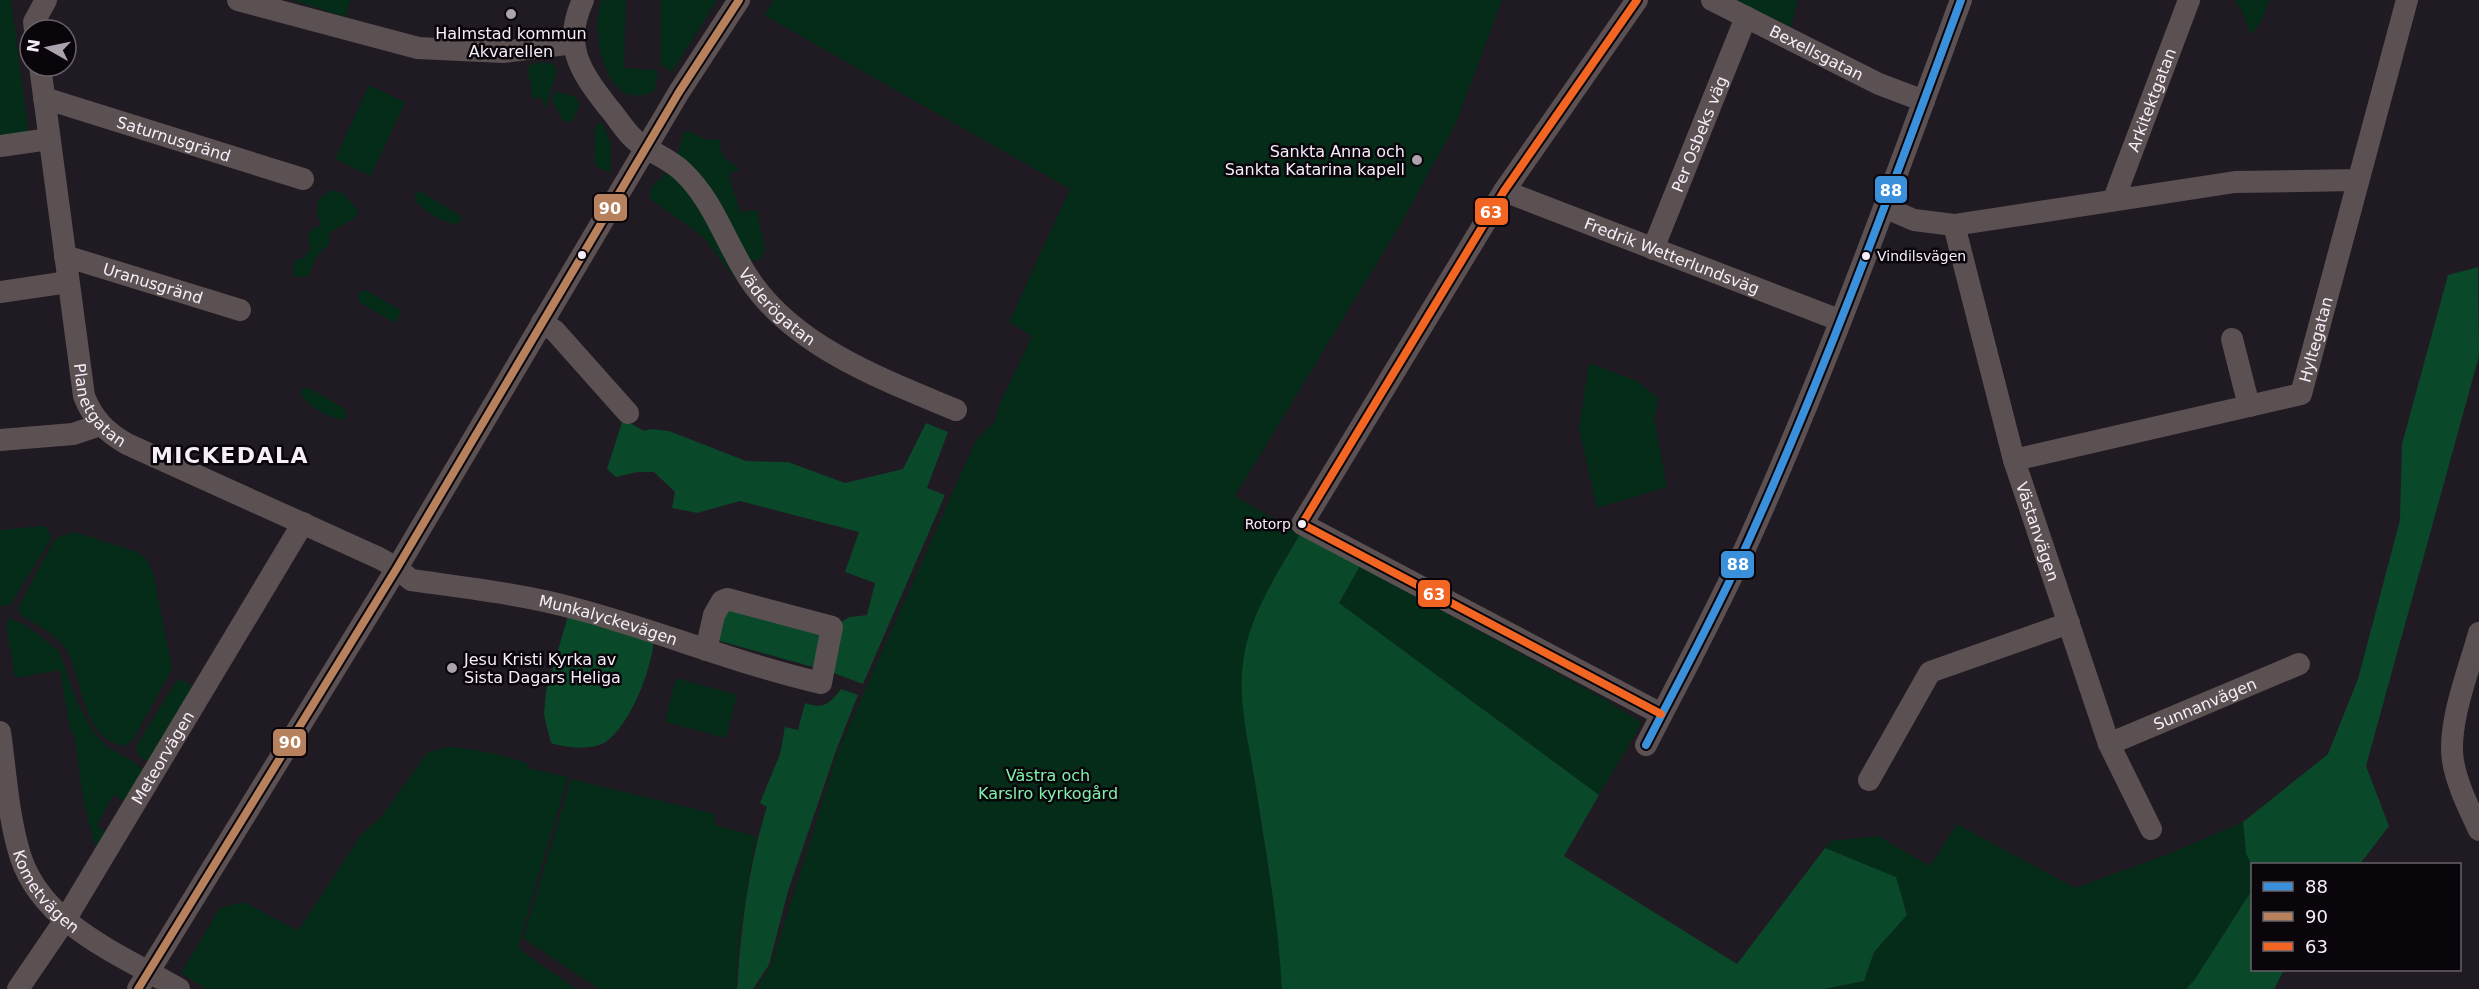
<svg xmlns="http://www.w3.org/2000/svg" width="2479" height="989" font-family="'DejaVu Sans',sans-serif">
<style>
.green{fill:#042c18}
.forest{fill:#0a482a}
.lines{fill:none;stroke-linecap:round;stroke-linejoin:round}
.minor{stroke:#5c5152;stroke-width:22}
.bus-1-casing{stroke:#09050a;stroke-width:12}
.bus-2-casing{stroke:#09050a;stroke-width:12}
.bus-3-casing{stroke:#09050a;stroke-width:12}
.bus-1{stroke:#3a90db;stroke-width:8}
.bus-2{stroke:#b6815c;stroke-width:8}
.bus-3{stroke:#f26522;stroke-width:8}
.poi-dot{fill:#aba4ae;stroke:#09050a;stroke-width:2}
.bus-dot{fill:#f6eef9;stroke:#09050a;stroke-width:2}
.labels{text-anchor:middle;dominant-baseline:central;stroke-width:5;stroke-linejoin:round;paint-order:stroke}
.bus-label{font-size:14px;fill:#f6eef9;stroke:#09050a;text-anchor:start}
.poi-label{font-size:16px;fill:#f6eef9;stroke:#09050a}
.street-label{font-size:16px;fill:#f6eef9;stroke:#09050a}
.park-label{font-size:16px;fill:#81f0ab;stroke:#09050a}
.district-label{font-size:22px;font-weight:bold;letter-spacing:1.5px;fill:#f6eef9;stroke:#09050a}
.line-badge{stroke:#09050a;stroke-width:2}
.badge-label{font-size:16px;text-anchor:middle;font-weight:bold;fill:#fff}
</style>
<rect width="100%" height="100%" fill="#201a22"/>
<!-- green -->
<path class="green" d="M0,0H11L29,135L0,139Z
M293,0H351L345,17Z
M602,0H626L624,68L656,70L658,73L654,91C606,116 589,32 602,0Z
M661,0H717L672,72L661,65Z
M774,0H1502L1456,123L1403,220L1235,496L1300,534L1271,583L1244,714L1279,938L1282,989H756L771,966L839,749L975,442L995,421L1001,401L1032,336L1009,322L1070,189L764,15Z
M1736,0H1798L1791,27Z
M2234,0H2269L2262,20L2251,35L2241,9Z
M545,62L553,64L557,71L545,110L542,97L533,99L528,68L531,64Z
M369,85L405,102L371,176L335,159Z
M555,92L574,96L580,104L572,122L563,121L552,101Z
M602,122L611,145V173L599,168L594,162L595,126Z
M688,131L707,140L721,139C717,156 729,160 740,170L730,173L729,177L740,212L755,210L757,212L765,250L760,260H749L677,156L684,132Z
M668,171L685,186L737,274L735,278L702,236L650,199V189Z
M330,190L343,193L359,211L354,219L330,232L329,246C314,254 314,264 308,277L292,276L296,260L305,257L311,247L308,241L309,233L315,227H319L321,223L317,215L318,201Z
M417,192L423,193L461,216V221L457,224C445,224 417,208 414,197Z
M366,290L402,311L395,323L359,302L358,293Z
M1589,363L1637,381L1659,399L1654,418L1667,487L1597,508L1579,428Z
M303,388H309L345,409L347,416L343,420C331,419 303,404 300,392Z
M43,526L49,530L51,539L10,605L0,606V530Z
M75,532L137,552L147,560L153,572L172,668L133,740L124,746C78,737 85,672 63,645C53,633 35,624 21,615L18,608L53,542L59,537Z
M1360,566L1604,699L1642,723L1599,795L1339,603Z
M10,618L27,626L59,651L77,702L94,733L106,746L134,762L144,771L125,801L113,795L97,826L108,832L97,852L84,804L74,734H71L60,670L15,678L6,624Z
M676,678L737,695L726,738L665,722Z
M177,680L187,682L194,689L151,759L146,761L138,755L136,747Z
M447,747C475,748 500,755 527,763L528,768L568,777L518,946L524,953L576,989H206L181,973L220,908L244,902L298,931L361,835L382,816L427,753Z
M571,779L715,814L714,825L756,836L739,936L736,989H599L523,938Z
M2243,822L2246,853L2252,866V890L2195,979L2186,989H1824L1864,981L1874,952L1907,915L1896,877L1825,848L1830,841L1878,836L1930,866L1957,824L2075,888L2169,854Z"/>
<!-- forest -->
<path class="forest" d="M2478,267L2479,356L2366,766L2389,826L2360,864L2252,866L2246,853L2243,822L2328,754L2358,679L2400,520L2402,444L2448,275Z
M623,419L644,431L650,429L669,431L746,461L788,462L845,483L903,469L926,423L948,432L927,488L945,495L863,684L828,671L839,623L850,617L867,615L875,583L845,572L859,532L740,501L697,513L672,508L675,492L654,472H638L616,477L607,469Z
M1300,534L1360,566L1339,603L1599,795L1564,856L1737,964L1825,848L1896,877L1907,915L1874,952L1864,981L1824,989H1282C1278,917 1265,847 1254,776C1248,740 1238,700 1243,663C1248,617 1277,574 1300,534Z
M724,605L824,630L813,667L716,640Z
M568,616L654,641C651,670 631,723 607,741C593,751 566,748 551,743L544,715L546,691Z
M841,689L858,695L837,748L788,891L769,965L753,989H737C741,928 748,866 767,807L760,803L780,754L785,727L798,730L805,703C824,710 830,703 841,689Z
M2252,890V970H2284L2274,989H2186L2195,979Z"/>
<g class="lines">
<!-- minor -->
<g class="minor">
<path d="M238,0L418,48L503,52L574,43"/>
<path id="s1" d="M583,0C562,45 580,71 608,107C617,117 624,130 634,139C648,152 669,158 683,172C714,201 727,246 750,280C796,348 884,380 956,410"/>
<path d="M1637,0L1504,191L1302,524L1661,714"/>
<path id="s2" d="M1712,0L1879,84L1924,101"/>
<path d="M35,30L34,22L46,0"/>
<path id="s3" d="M40,66L84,396C93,419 106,432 127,444L379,558L397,568L411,580C467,588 523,594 577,609C659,631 738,664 821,683L832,627L727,599L722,601L714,615L706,650"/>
<path id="s4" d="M44,98L303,179"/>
<path d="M0,146L49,139"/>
<path id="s5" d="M1504,191L1839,320"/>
<path id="s6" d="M2114,199L2189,0"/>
<path d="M1886,208L1914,220L1954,225L2235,182L2358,180"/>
<path id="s7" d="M1954,225L2014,460L2109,744L2151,829"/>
<path id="s8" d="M1653,249L1746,17"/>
<path id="s9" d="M65,256L240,310"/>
<path d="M0,292L68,282"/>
<path d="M542,322L555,331L628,413"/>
<path d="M2232,339L2249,406"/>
<path d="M0,440L73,434L100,425"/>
<path id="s10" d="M2014,460L2301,394L2407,0"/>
<path d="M2479,633C2469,670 2447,724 2453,761C2457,785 2469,808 2479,830"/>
<path id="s11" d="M0,732C6,773 8,818 21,858C44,926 122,955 179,989"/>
<path id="s12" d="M2109,744L2299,664"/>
<path d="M1646,745C1682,675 1720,605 1752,533C1830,359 1895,179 1961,0"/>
<path d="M1869,780L1930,672L2069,623"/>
<path id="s13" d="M18,989L65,920L303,523"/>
<path d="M138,989L397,568L679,92L739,0"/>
</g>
<!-- bus-1 casing -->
<g class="bus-1-casing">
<path id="bus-1" d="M1646,745C1682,675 1720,605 1752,533C1830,359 1895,179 1961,0"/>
</g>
<!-- bus-2 casing -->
<g class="bus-2-casing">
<path id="bus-2" d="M138,989L397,568L679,92L739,0"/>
</g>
<!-- bus-3 casing -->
<g class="bus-3-casing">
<path id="bus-3" d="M1637,0L1504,191L1302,524L1661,714"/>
</g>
<!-- bus-1 -->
<use href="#bus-1" class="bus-1"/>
<!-- bus-2 -->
<use href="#bus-2" class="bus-2"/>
<!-- bus-3 -->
<use href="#bus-3" class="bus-3"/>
</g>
<!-- markers -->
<g class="poi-dot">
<circle cx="511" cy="14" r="6"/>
<circle cx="1417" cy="160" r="6"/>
<circle cx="452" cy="668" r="6"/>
</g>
<g class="bus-dot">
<circle cx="582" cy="255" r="5"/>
<circle cx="1866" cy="256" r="5"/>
<circle cx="1302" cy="524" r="5"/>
</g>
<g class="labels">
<!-- bus labels -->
<g class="bus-label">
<text x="1877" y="256">Vindilsvägen</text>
<text x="1291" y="524" text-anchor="end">Rotorp</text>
</g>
<!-- poi labels -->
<g class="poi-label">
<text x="511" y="33">Halmstad kommun<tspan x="511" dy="18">Akvarellen</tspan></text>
<text x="1405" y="151" text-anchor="end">Sankta Anna och<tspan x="1405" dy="18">Sankta Katarina kapell</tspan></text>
<text x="464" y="659" text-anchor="start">Jesu Kristi Kyrka av<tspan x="464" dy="18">Sista Dagars Heliga</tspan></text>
</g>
<!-- street labels -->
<g class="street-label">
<text stroke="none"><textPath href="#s2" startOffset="117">Bexellsgatan</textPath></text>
<text stroke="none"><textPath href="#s6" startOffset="106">Arkitektgatan</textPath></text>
<text stroke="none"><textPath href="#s8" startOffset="124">Per Osbeks väg</textPath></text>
<text stroke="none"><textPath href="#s4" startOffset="136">Saturnusgränd</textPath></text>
<text stroke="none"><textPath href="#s5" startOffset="180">Fredrik Wetterlundsväg</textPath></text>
<text stroke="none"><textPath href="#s9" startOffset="92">Uranusgränd</textPath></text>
<text stroke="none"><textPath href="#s1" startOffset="384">Väderögatan</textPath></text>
<text stroke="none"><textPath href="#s10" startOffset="351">Hyltegatan</textPath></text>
<text stroke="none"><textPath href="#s3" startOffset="348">Planetgatan</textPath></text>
<text stroke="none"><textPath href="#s7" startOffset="318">Västanvägen</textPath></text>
<text stroke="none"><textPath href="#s3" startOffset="916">Munkalyckevägen</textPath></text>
<text stroke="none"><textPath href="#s12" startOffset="104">Sunnanvägen</textPath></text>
<text stroke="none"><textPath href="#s13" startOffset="273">Meteorvägen</textPath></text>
<text stroke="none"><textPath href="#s11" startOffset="170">Kometvägen</textPath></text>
</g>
<!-- park labels -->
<g class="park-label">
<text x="1048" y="775">Västra och<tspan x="1048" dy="18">Karslro kyrkogård</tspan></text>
</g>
<!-- district labels -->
<g class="district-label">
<text x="230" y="455">MICKEDALA</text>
</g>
</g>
<g class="line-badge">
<rect x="1874" y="175" width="34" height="29" rx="6" fill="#3a90db"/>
<rect x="593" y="193" width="35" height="29" rx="6" fill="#b6815c"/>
<rect x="1474" y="197" width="35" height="29" rx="6" fill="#f26522"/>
<rect x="1720" y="550" width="35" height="29" rx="6" fill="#3a90db"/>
<rect x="1417" y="579" width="34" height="29" rx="6" fill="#f26522"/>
<rect x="272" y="728" width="35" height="29" rx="6" fill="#b6815c"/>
</g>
<g class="badge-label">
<text x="1891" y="196">88</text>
<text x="610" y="214">90</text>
<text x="1491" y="218">63</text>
<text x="1738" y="570">88</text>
<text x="1434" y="600">63</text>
<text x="290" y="748">90</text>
</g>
<!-- legend -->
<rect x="2251" y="863" width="210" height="108" fill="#09050a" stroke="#68626a" stroke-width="1.5"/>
<rect x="2263" y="882" width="30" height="9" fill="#3a90db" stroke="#68626a" stroke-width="1.5"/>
<text x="2305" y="893" font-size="18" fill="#f6eef9">88</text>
<rect x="2263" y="912" width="30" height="9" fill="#b6815c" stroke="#68626a" stroke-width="1.5"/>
<text x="2305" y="923" font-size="18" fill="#f6eef9">90</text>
<rect x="2263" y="942" width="30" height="9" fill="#f26522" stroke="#68626a" stroke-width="1.5"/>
<text x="2305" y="953" font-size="18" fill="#f6eef9">63</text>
<!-- north arrow -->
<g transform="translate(48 48) rotate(279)"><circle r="28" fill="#09050a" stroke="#68626a" stroke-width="1.5"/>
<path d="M0-4.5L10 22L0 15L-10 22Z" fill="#aba4ae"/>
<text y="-9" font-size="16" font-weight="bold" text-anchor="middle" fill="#f6eef9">N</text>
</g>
</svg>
